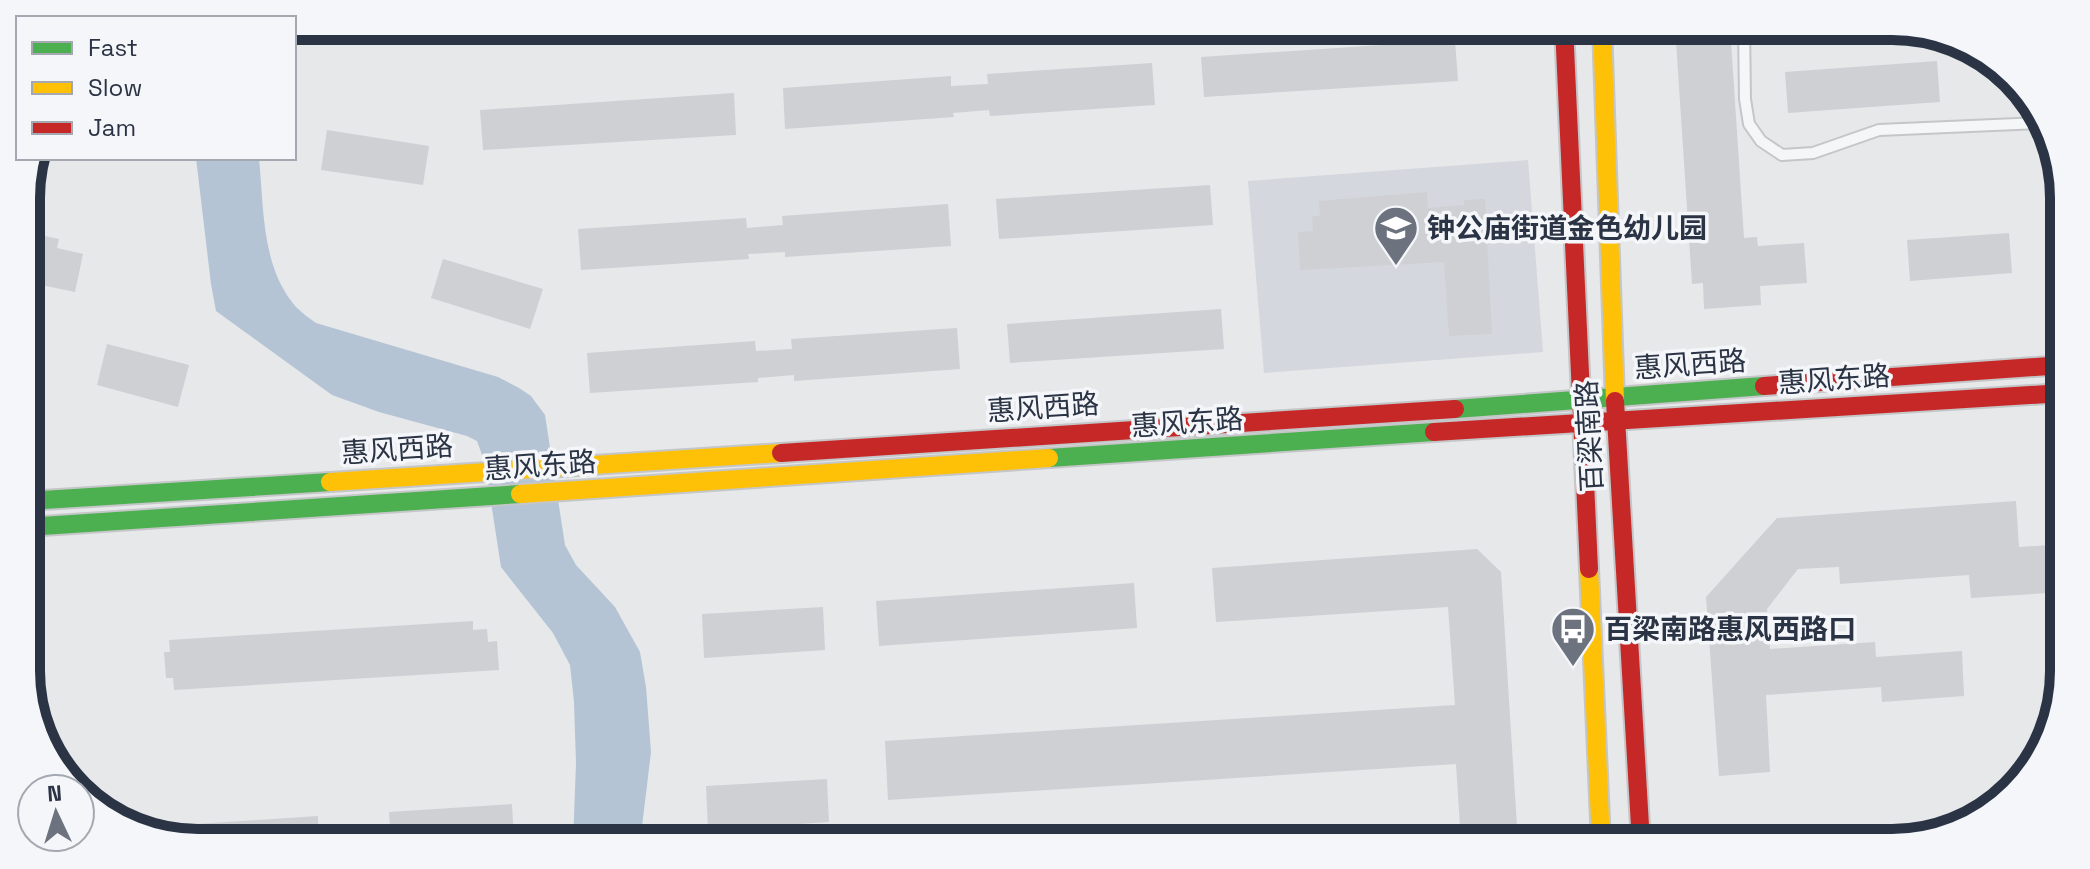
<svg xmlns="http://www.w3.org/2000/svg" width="2090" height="869" font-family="'Space Grotesk','Noto Sans SC',sans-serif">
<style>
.built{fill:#d4d7dd}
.water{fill:#b4c4d5}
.building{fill:#ced0d3}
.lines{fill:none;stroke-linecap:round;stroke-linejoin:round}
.lane-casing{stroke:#c4c6c8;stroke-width:14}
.fast-casing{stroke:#c4c6c8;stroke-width:22}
.slow-casing{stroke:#c4c6c8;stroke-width:22}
.jam-casing{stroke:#c4c6c8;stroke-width:22}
.lane{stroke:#f5f6f7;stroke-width:10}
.fast{stroke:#4caf50;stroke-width:18}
.slow{stroke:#ffc107;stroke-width:18}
.jam{stroke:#c62828;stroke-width:18}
.labels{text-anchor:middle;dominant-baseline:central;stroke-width:7;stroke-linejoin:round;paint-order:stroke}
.poi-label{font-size:28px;font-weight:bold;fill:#2b3445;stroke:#f4f6f9;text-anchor:start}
.street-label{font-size:28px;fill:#2b3445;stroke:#f4f6f9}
.rim{fill:none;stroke:#2b3445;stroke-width:10}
</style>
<rect width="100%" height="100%" fill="#e6e8ea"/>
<!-- built -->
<path class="built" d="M1528,160L1543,352L1264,373L1248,181Z"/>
<!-- water -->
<path class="water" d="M196,158H259C264,208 261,267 296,307C302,313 309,318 316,323L498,377L519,388L531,396L545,415L565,545L576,565L615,607L640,652L646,687L651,752L640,843H573L576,763L574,702L570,665L553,633L501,567L485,463L477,441L467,436L379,412L332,395L216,311L211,284Z"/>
<!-- building -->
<path class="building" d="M1675,26H1730L1744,238L1757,237L1758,246L1804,243L1807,283L1760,286L1761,305L1704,309L1703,283L1692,284Z
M1455,40L1458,81L1204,97L1201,57Z
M1937,61L1940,102L1788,113L1785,72Z
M1152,63L1155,105L990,116L989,110L953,113L954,117L785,129L783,88L951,76V86L988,84L987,74Z
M734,93L736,135L483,150L480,110Z
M327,130L429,146L423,185L321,170Z
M1210,185L1213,225L999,239L996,199Z
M1427,192L1428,208L1464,205V200L1485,199L1492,334L1449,336L1444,262L1300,270L1298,232L1313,231L1312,216H1320L1319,201Z
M948,204L951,246L785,257V252L748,254L749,259L581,270L578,229L746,218L747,228L783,225L782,216Z
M26,232L59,239L57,248L83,254L75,292L27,282Z
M2009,233L2012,273L1910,281L1907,240Z
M443,259L543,289L530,329L431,298Z
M1221,309L1224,349L1010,363L1007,324Z
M957,328L960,369L794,381V375L758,378V382L590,393L587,353L755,341L756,351L792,349L791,339Z
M107,344L189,365L178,407L97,385Z
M2016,501L2019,547L2064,544V592L1971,598L1969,575L1840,584L1839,567L1798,569L1767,609L1770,649L1875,642L1876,657L1962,651L1964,696L1882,702L1881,687L1766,695L1770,772L1719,776L1706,597L1777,518Z
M1477,549L1501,572L1518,843H1461L1456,764L888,800L885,741L1455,705L1448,607L1216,622L1212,568Z
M1134,583L1137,628L879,646L876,601Z
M823,607L825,650L704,658L702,614Z
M473,621V630L487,629L488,642L497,641L499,670L174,690L173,678H166L164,652H170L169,640Z
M827,779L829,822L708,830L706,786Z
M512,804L514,843H391L389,812Z
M318,816L319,843H196L195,824Z"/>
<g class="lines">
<!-- lane casing -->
<g class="lane-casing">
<path id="lane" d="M1744,26L1745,99L1749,124L1761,141L1782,155L1813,153L1879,130L2041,123"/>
</g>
<!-- fast casing -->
<g class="fast-casing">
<path id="fast" d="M1455,409L1764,386
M1049,458L1434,432
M27,501L330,482
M27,527L520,494"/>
</g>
<!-- slow casing -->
<g class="slow-casing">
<path id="slow" d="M1602,26L1615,401
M330,482L781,453
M520,494L1049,458
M1589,569L1601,843"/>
</g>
<!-- jam casing -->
<g class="jam-casing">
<path id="jam" d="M1564,26L1589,569
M1764,386L2063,365
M1615,401L1641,843
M1434,432L2063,393
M781,453L1455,409"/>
</g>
<!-- lane -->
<use href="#lane" class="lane"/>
<!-- fast -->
<use href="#fast" class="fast"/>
<!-- slow -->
<use href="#slow" class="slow"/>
<!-- jam -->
<use href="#jam" class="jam"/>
</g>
<!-- icons -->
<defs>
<g id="school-pin" transform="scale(2.3)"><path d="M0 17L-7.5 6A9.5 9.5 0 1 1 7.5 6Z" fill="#6c737f" stroke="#f4f6f9"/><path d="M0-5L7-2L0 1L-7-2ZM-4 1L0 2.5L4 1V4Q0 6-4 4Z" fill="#fff"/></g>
<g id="bus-pin" transform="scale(2.3)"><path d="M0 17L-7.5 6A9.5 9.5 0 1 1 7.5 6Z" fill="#6c737f" stroke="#f4f6f9"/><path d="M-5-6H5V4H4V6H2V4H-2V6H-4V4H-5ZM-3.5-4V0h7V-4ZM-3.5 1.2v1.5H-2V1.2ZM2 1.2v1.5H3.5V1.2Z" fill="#fff"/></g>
</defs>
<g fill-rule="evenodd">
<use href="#school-pin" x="1396" y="228"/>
<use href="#bus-pin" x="1573" y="629"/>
</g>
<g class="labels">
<!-- poi labels -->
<g class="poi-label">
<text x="1427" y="228">钟公庙街道金色幼儿园</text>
<text x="1604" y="629">百梁南路惠风西路口</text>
</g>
<!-- street labels -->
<g class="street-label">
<text transform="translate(1690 364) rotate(-4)">惠风西路</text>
<text transform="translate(1834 379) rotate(-4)">惠风东路</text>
<text transform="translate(1043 407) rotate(-4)">惠风西路</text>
<text transform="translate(1187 422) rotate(-4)">惠风东路</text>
<text transform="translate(1589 436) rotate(-93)">百梁南路</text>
<text transform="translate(397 449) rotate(-4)">惠风西路</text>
<text transform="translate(540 465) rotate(-4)">惠风东路</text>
</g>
</g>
<!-- crop -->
<path d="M0 0H2090V869H0ZM198 40H1892A158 158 0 0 1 2050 198V671A158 158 0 0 1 1892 829H198A158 158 0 0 1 40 671V198A158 158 0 0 1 198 40Z" fill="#f4f6f9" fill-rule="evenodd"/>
<path class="rim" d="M198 40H1892A158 158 0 0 1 2050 198V671A158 158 0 0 1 1892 829H198A158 158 0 0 1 40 671V198A158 158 0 0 1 198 40Z"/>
<!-- legend -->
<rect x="16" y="16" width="280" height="144" fill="#f4f6f9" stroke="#a4a8b1" stroke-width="2"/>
<rect x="32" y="42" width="40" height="12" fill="#4caf50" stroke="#a4a8b1" stroke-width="2"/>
<text x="88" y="56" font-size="24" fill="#2b3445">Fast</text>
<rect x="32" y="82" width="40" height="12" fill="#ffc107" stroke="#a4a8b1" stroke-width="2"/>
<text x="88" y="96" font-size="24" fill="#2b3445">Slow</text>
<rect x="32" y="122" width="40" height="12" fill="#c62828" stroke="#a4a8b1" stroke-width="2"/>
<text x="88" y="136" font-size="24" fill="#2b3445">Jam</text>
<!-- north arrow -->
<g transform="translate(56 813) rotate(356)"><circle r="38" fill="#f4f6f9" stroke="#a4a8b1" stroke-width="2"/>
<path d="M0-6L14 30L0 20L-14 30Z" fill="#6c737f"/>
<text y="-12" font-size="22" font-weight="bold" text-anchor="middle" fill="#2b3445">N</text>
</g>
</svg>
